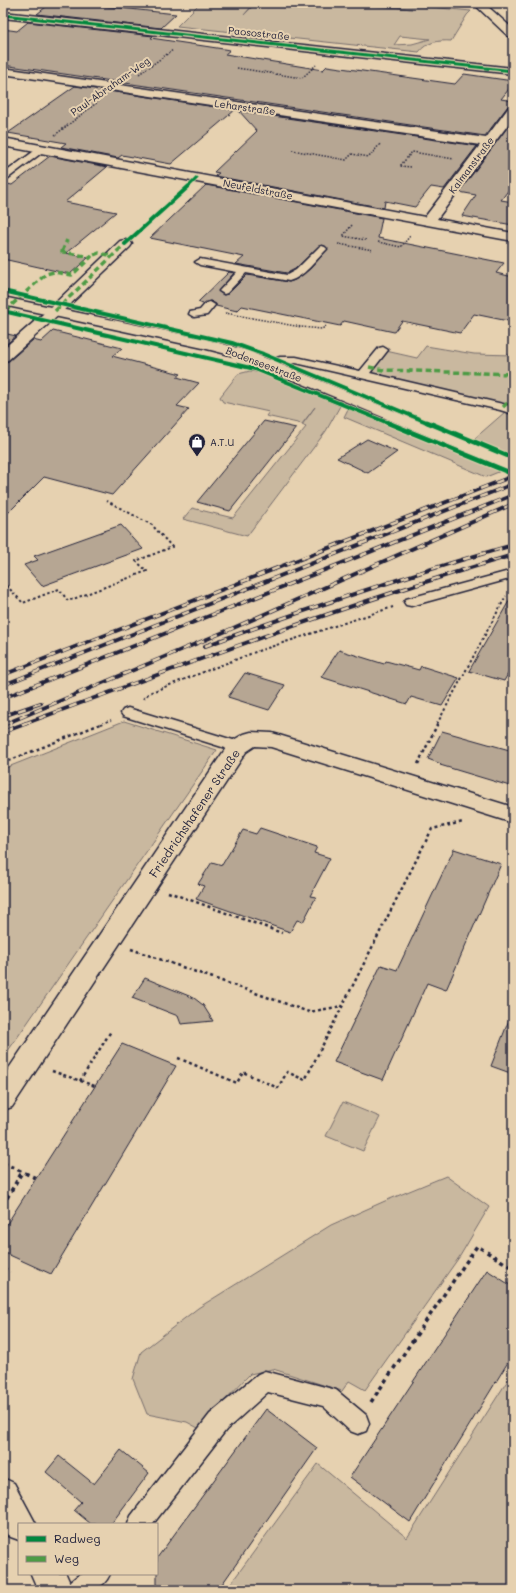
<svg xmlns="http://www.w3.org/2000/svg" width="516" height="1593" font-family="Mali,sans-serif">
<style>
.green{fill:#c9b89f;stroke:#766d6d;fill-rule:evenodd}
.building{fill:#b6a693;stroke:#22223b}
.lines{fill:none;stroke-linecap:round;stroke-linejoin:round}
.service-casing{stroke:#22223b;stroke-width:3}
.minor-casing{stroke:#22223b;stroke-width:3}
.primary-casing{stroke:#22223b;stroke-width:3}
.path-far3{stroke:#22223b;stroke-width:1.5;stroke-dasharray:1.5 1.5;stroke-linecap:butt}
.path-far2{stroke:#22223b;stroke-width:2;stroke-dasharray:2.5 2.5;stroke-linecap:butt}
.path-far1{stroke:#22223b;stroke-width:2.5;stroke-dasharray:3 3;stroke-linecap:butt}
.path{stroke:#22223b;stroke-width:3.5;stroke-dasharray:4 4;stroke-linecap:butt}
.service{fill:#e6d1b0;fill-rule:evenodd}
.minor{fill:#e6d1b0;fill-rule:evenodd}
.primary{fill:#e6d1b0;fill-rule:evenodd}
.rail-far1-casing{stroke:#22223b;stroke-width:4}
.rail-casing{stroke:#22223b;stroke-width:4.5}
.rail-far1{stroke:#e6d1b0;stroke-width:2.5;stroke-dasharray:8;stroke-linecap:butt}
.rail{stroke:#e6d1b0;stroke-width:3;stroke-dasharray:10;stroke-linecap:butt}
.quiet{stroke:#4d9b45;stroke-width:3.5;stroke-dasharray:6 3.5;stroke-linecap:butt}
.cycleway-far2-casing{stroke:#e6d1b0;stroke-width:4.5}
.cycleway-far1-casing{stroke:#e6d1b0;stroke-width:5.5}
.cycleway-casing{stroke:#e6d1b0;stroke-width:7}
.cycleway-far2{stroke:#00873e;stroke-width:3}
.cycleway-far1{stroke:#00873e;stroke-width:4}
.cycleway{stroke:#00873e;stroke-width:5}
.labels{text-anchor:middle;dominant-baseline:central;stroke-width:4;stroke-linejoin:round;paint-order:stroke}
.far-street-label{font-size:10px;fill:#22223b;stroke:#e6d1b0}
.far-poi-label{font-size:10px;fill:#22223b;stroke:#e6d1b0;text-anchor:start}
.street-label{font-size:12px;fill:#22223b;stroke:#e6d1b0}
</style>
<rect width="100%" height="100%" fill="#e6d1b0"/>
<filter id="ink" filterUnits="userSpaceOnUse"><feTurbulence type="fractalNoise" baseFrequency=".025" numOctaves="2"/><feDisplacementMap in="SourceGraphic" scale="8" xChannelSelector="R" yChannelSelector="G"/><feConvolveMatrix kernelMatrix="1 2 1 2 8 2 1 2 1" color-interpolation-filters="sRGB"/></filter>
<g filter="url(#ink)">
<!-- green -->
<path class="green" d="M200,3H254L244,15L256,3H348L412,9L355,3H388L471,11L467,15L451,41C440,40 426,42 419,52L177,26ZM400,36L430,39L412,44L394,45Z
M426,346L474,354L513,355V404L509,407L366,373L386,351L417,358Z
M250,371L262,373L340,406L326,431L247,536L183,519L192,508L233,518L306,427L302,425L315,407L302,424L266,416L269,412L223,402L220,397L238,374Z
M513,405V457L474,439Z
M348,409L501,471L486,477L477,473L344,417Z
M124,721L217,750L3,1058V769Z
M343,1102L380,1117L363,1151L326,1136Z
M446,1176L489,1207L460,1256L365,1390L349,1381L342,1391L273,1369L250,1374L198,1428L187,1422L147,1414L133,1379L141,1352L198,1308L331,1225L385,1201Z
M513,1372V1590H226L318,1464L407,1538Z"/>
<!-- building -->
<path class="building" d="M51,3H74L176,14L161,28L37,14Z
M28,22L153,36L151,38L230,50L225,54L323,70L327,66L455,84L464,74L513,81V84L501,99L513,101V105L508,106L485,136L3,65V29L17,31Z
M75,86L235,110L171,164L122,155L118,158L61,147L66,143L8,133Z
M239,111L477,146L444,189L431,187L415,207L385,201L384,208L215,176L219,173L214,172L257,131Z
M513,120V184L501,200L513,202V225L462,216L476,195L459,192Z
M50,156L107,167L65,202L116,212L66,253L88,258L70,274L3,259V183L12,185Z
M206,185L382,218L378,238L504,263L496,273L513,277V322L474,314L460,333L402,321L394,332L344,321L340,326L242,306L237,311L216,306V304L210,301L203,304L198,302L229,272L234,273L218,291L223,295L228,294L247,275L289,282L295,280L310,269L328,249L325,246H319L295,269L287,273L236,264L244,257L150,238Z
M53,331L122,348L112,356L181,374L177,377L199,383L177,406L189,409L112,495L44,477L3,518V363L9,361L33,340L41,342Z
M3,333L16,336L3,347Z
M264,421L296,428L230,511L197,502Z
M367,439L397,452L368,473L337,458Z
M121,525L143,549L42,586L24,565L38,560L34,556Z
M513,594V665L504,681L469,671Z
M339,650L384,664L386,661L419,670L421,666L459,678L442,706L411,697L407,704L321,677Z
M245,673L285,685L269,710L228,697Z
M442,731L513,751V787L440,765L441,764L428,759Z
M260,828L317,847L314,853L330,858L310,896L316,897L303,922L297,920L290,932L196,899L204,886L198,884L212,862L222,865L243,830L256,834Z
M454,849L501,864L446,990L427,983L383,1080L334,1062L381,965L397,970Z
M145,978L194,998L203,1005L213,1021L181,1024L178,1016L132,998Z
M512,1012H513V1074L491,1066Z
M122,1044L176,1066L51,1274L3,1252V1230Z
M487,1270L513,1287V1354L410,1522L350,1477Z
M266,1409L317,1448L218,1590H157V1558Z
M121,1450L149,1473L111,1524H91L74,1510L81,1502L46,1472L59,1456L94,1484Z"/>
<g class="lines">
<!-- service casing -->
<g class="service-casing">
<path id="service" d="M41,146L45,149L44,151L7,179H3V174Z
M322,246L325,247L327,249L325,251C315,261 304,277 289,281L246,273L227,293L224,294L219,291L237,272L200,265L195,262L200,259L287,275L296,270L319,247Z
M210,302L215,305L207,315L194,317L189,314L190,312L200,310L206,303Z
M383,347L388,350L370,373L507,405L513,407V414L500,410L296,363H281L268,367L263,364L264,362L280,357H296L360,371L379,348Z
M513,570V578L411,606L406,605L404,602L406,599Z
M128,708L243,743L245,747L243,751L238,752L123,716L121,713L123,710Z
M265,1371L336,1390L366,1415L369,1423L366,1431L358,1434L350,1431L323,1406L268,1392L226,1430L153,1524H128L131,1516L210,1414L258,1374Z
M80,1574H110C102,1593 86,1590 66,1590L70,1582Z"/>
</g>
<!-- minor casing -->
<g class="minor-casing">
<path id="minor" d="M473,3H484L513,29V38L509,37Z
M3,12L513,68V74L3,18Z
M3,68L486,138L509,107L513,106V118L437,219L513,233V241L3,146V138L425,217L480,145L3,74Z
M125,240L130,241L132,244L130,247L60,314L8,360L3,362V349L50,308L120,241Z
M251,732L272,733L279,735L513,807V823L271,747L255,746L246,752L12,1107L3,1110V1077L230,742L244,734Z
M3,1478L14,1483L36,1524H19V1540L8,1536L3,1526Z
M31,1574H66L73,1590H38Z"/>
</g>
<!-- primary casing -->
<g class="primary-casing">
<path id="primary" d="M3,297L204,339L248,351L513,460V471L238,357L203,348L3,305Z"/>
</g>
<!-- path-far3 -->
<path class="path-far3" d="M237,68L302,78L316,65
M139,74L173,50
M55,135L99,101
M292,150L346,160L352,154L369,157L381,143
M411,167L400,166L412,152L454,159
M352,225L343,236L366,240
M378,242L401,247L410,236
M338,244L373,250
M225,313L301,327L322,329L326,326"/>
<!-- path-far2 -->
<path class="path-far2" d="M3,582L23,603L59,589L68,601L147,571L136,561L172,547L152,525L107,501
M143,699L149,693L258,651L393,607
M101,724L111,720
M437,724L506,596"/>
<!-- path-far1 -->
<path class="path-far1" d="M3,763L103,723
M418,764L438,723
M168,892L282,933
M131,949L309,1012L342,1006
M178,1058L237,1083L243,1072L278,1088L287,1072L305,1080L432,829L463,822
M52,1071L95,1086
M80,1081L111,1031"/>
<!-- path -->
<path class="path" d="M3,1163L36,1178
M3,1205L22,1172
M3,1268L10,1272
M371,1402L477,1246L513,1268"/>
<!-- service -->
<use href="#service" class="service"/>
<!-- minor -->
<use href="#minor" class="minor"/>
<!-- primary -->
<use href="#primary" class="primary"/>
<!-- rail-far1 casing -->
<g class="rail-far1-casing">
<path id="rail-far1" d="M205,646C307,609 409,574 513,545
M3,675L513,476
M3,685L513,484
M3,698L513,495
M3,716L41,703
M5,724L231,629L513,504
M24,724C186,664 347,604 513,555"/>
</g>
<!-- rail casing -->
<g class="rail-casing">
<path id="rail" d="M3,725L7,723
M3,732L27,723"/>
</g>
<!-- rail-far1 -->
<use href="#rail-far1" class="rail-far1"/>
<!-- rail -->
<use href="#rail" class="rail"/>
<!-- quiet -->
<path class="quiet" d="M62,252L67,240
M94,255L99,253L113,256
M5,311L46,274L54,272L72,275L91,257L57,251
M55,311L127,242
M369,367L383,370L513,374
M503,407L513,398"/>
<!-- cycleway-far2 casing -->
<g class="cycleway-far2-casing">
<path id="cycleway-far2" d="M3,15L513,71
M188,187L197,178"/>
</g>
<!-- cycleway-far1 casing -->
<g class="cycleway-far1-casing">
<path id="cycleway-far1" d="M125,244L189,186
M3,291L232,343L263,354L429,423
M3,311L255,369L388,423"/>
</g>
<!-- cycleway casing -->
<g class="cycleway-casing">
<path id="cycleway" d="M386,422L513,474
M427,422L513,458"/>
</g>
<!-- cycleway-far2 -->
<use href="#cycleway-far2" class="cycleway-far2"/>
<!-- cycleway-far1 -->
<use href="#cycleway-far1" class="cycleway-far1"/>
<!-- cycleway -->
<use href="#cycleway" class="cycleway"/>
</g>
</g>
<!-- icons -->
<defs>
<g id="shop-pin" transform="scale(0.9)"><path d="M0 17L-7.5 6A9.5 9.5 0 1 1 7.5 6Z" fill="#22223b" stroke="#e6d1b0"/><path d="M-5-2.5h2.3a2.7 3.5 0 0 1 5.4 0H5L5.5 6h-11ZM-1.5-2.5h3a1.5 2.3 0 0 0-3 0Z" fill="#fff"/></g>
</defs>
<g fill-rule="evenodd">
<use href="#shop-pin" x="197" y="442"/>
</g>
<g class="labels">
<!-- far-street labels -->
<g class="far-street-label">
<text transform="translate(259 33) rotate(6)">Paosostraße</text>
<text transform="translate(110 86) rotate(-35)">Paul-Abraham-Weg</text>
<text transform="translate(245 107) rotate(8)">Leharstraße</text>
<text transform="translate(471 165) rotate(-53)">Kalmanstraße</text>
<text transform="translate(258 189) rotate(11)">Neufeldstraße</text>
<text transform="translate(264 364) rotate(21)">Bodenseestraße</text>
</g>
<!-- far-poi labels -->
<g class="far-poi-label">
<text x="210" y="442">A.T.U</text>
</g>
<!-- street labels -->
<g class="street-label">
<text transform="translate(194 813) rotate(-56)">Friedrichshafener Straße</text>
</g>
</g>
<!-- margin -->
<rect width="516" height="1593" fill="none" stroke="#e6d1b0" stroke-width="16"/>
<rect x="8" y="8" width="500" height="1577" fill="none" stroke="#22223b" stroke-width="1.5" filter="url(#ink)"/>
<!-- legend -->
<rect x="18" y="1523" width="140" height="52" fill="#e6d1b0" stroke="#988b81"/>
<rect x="26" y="1536" width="20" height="6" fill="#00873e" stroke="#988b81"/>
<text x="54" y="1543" font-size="12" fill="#22223b">Radweg</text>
<rect x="26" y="1556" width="20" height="6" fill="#4d9b45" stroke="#988b81"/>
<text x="54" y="1563" font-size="12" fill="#22223b">Weg</text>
</svg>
